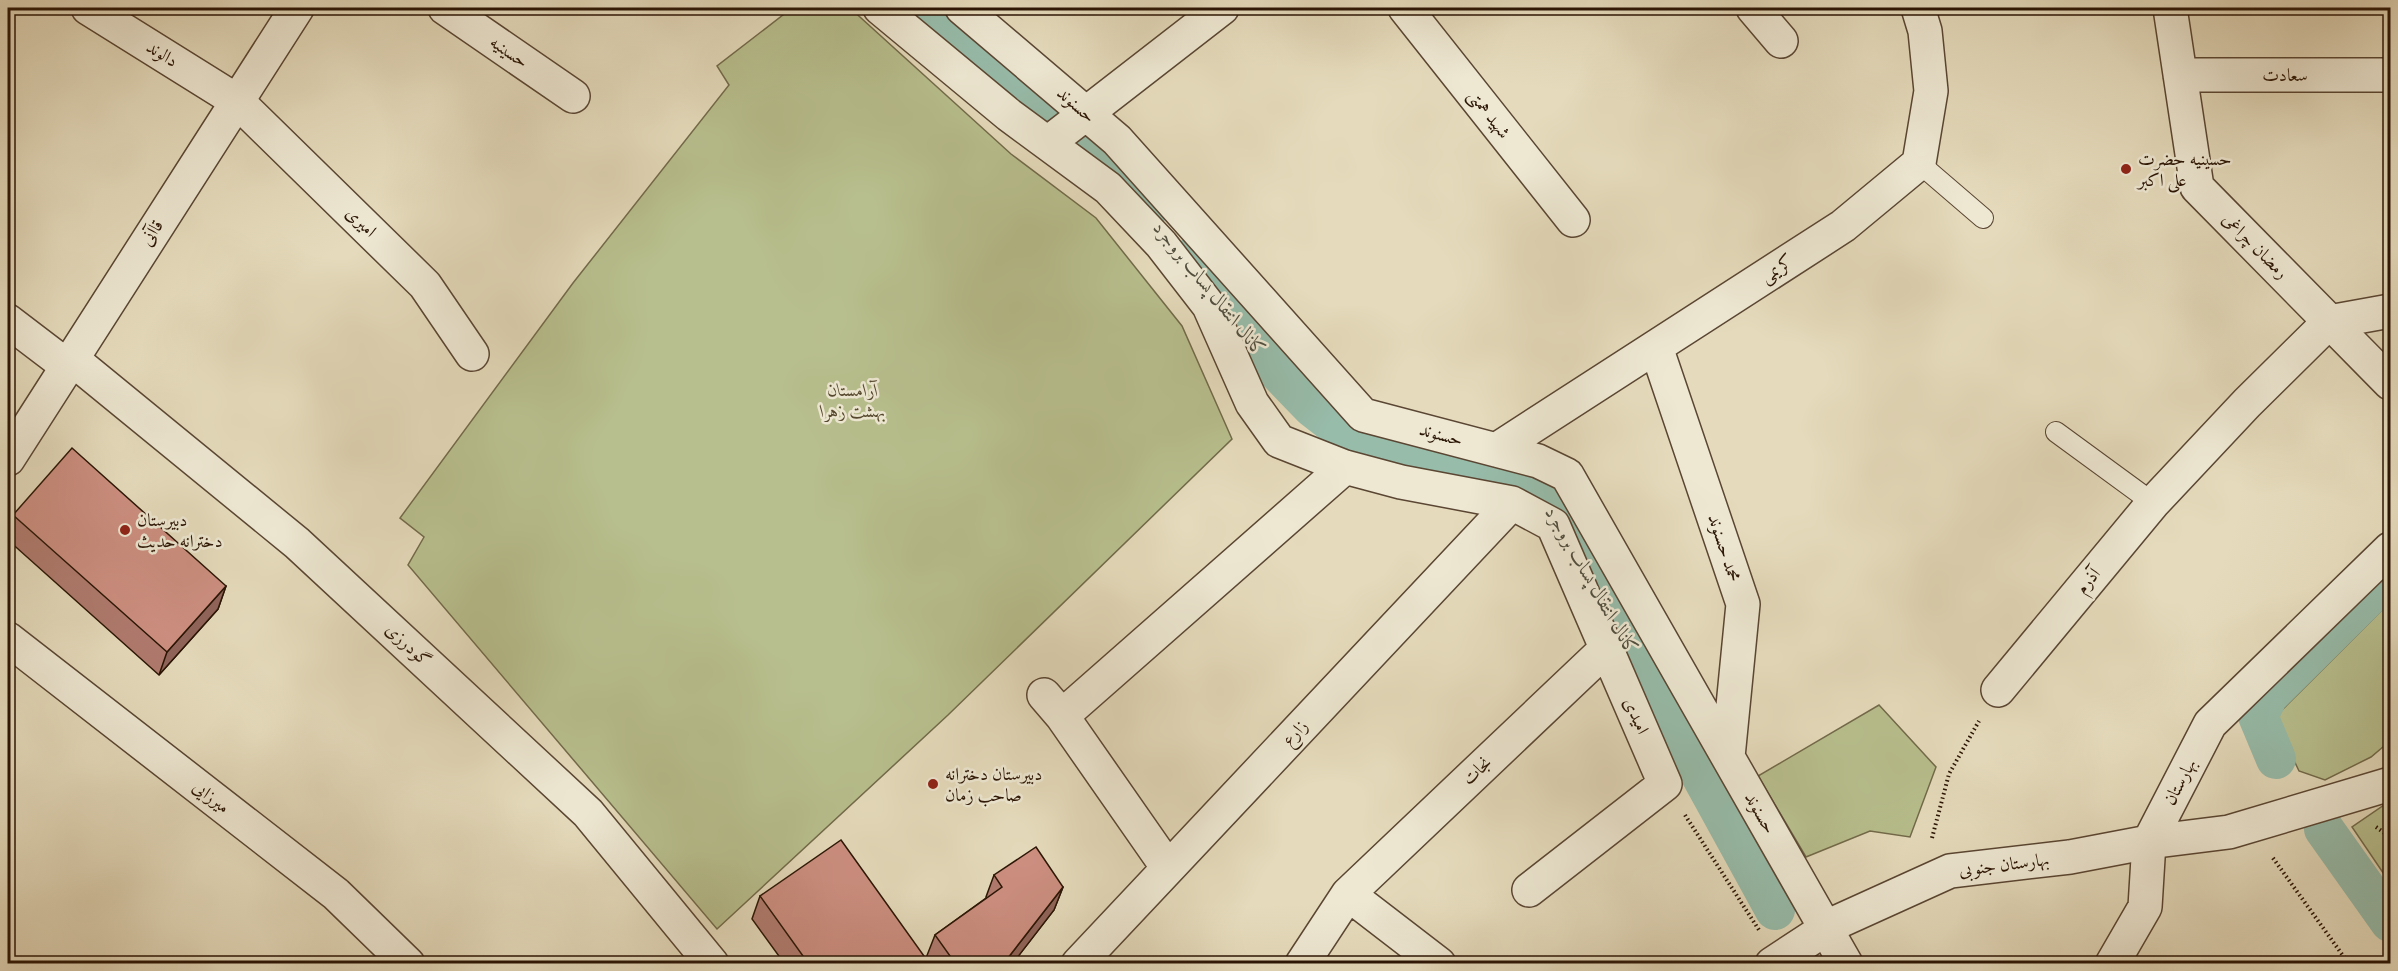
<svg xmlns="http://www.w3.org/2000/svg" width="2398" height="971" font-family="'IM FELL French Canon',Amiri,serif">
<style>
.green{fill:#b8bf8e;stroke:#726a4a;stroke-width:1.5}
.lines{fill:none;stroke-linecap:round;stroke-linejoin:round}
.canal{stroke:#97bcaa;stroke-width:40}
.service-casing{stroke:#5a4633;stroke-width:22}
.minor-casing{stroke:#5a4633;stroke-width:36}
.tertiary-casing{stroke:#5a4633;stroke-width:36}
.path{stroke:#2b1505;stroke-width:4;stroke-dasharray:1.5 3;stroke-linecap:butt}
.service{stroke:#eee8d3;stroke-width:20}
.minor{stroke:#eee8d3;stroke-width:33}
.tertiary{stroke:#eee8d3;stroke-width:33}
.wall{fill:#b07b6f;stroke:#2b1505;stroke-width:1.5}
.shaded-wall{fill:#90645a;stroke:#2b1505;stroke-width:1.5}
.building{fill:#cd8f81;stroke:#2b1505;stroke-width:1.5}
.poi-dot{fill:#8f2418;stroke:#eee8d3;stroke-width:2}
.labels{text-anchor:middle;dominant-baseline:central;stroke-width:5;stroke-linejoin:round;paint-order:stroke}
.street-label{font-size:18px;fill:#2b1505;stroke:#eee8d3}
.poi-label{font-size:18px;fill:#2b1505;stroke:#eee8d3;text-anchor:start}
.park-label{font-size:18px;font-style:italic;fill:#55482e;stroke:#eee8d3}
.water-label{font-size:20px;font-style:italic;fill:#514f3f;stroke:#eee8d3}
</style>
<rect width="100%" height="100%" fill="#e5dbbc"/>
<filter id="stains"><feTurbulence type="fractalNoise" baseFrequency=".00333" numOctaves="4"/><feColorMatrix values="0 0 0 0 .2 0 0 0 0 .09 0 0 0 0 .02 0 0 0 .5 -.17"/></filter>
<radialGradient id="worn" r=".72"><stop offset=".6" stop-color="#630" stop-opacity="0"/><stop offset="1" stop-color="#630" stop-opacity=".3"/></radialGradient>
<!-- green -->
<path class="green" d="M792,8H850L1011,154L1096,218L1182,326L1232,439L948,715L717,929L408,565L424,537L400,518L573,283L729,85L717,66Z
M2390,602V741L2371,757L2325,780L2299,771L2274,718Z
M1879,705L1936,767L1910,837L1870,831L1806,857L1758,776Z
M2390,801V883L2352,827Z"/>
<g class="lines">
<!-- canal -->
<path class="canal" d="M929,8L1050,113
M1084,139L1147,211
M1189,259L1227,303L1261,354L1312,407L1353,439L1520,485L1543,498L1560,519L1775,910
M2276,759L2258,716L2268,696L2390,575
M2324,829L2390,922"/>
<!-- service casing -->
<g class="service-casing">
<path id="service" d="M1919,163L1983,218
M2056,432L2153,503"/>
</g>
<!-- minor casing -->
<g class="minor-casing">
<path id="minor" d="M88,8L237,101L425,285L472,354
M445,8L573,96
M880,8L1009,115L1108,188L1161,244L1209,306L1252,403L1279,441L1345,467L1401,482L1512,503L1553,525L1665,784L1529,890
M962,8L1117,140L1363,415L1538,461L1567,475L1846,964
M1405,8L1573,220
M1753,8L1781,41
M2170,8L2197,187L2390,383
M2180,75H2390
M1048,143L1222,8
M8,321L67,366
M1656,347L1743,604L1728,757
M72,359L297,543L588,813L712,964
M1496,450L1843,226L1919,163L1931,91L1925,31L1918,8
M8,639L336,894L408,964
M1998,690L2153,503L2247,403L2329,322L2390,311
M1044,695L1062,716L1168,868
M1062,716L1345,467
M1348,894L1439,964
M1078,964L1512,503
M1302,964L1348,894L1606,649
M2112,964L2145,907L2149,842"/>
</g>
<!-- tertiary casing -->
<g class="tertiary-casing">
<path id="tertiary" d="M8,459L297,8
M2149,842L2210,724L2390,549
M1772,964L1833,924L1950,871L2070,857L2149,842L2229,832L2390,784"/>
</g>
<!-- path -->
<path class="path" d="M1685,815L1759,930
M2376,827L2390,837
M1932,838L1949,774L1979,721
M2273,858L2349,964"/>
<!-- service -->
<use href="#service" class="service"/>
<!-- minor -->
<use href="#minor" class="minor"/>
<!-- tertiary -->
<use href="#tertiary" class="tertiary"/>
</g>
<!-- wall -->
<path class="wall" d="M13,515L226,586L218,609L159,675L8,540V528Z
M994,875L1063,887L1054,910L1013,963H930L926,958L935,935L986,898V897Z
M760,896L929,963H784L752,919Z"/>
<!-- shaded-wall -->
<path class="shaded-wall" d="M226,586L218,609L159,675L167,652Z
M1063,887L1054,910L1013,963H1004Z"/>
<!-- building -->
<path class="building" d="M72,448L226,586L167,652L13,515Z
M841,840L929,963H808L760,896Z
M1036,847L1063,887L1004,963H955L935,935L1002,887L994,875Z"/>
<!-- markers -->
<g class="poi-dot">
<circle cx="2126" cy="169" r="6"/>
<circle cx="125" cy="530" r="6"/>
<circle cx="933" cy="784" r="6"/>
</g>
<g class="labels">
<!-- street labels -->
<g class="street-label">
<text transform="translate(509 52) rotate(35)">حسینیه</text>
<text transform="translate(162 54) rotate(32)">دالوند</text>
<text x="2285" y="75">سعادت</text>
<text transform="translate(1076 105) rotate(41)">حسنوند</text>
<text transform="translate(1489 114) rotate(52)">شهید همتی</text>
<text transform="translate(361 222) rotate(44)">امیری</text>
<text transform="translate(152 233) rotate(-57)">قاآنی</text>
<text transform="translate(2255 246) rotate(45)">رمضان چراغی</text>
<text transform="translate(1777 269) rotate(-33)">کریمی</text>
<text transform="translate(1441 435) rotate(15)">حسنوند</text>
<text transform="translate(1724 548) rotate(72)">محمد حسنوند</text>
<text transform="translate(2088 581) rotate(-50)">آذرم</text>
<text transform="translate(408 645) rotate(43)">گودرزی</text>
<text transform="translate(1636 716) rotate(66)">امیدی</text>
<text transform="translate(1295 733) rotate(-47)">زارع</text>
<text transform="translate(1477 771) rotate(-43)">نجات</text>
<text transform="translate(2180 782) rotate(-62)">بهارستان</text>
<text transform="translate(211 797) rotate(38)">میرزایی</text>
<text transform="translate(1760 813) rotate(60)">حسنوند</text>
<text transform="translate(2004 865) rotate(-7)">بهارستان جنوبی</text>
</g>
<!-- poi labels -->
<g class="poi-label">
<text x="2138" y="159">حسینیه حضرت<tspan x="2138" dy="21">علی اکبر</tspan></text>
<text x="137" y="520">دبیرستان<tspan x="137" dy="21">دخترانه حدیث</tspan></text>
<text x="945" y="774">دبیرستان دخترانه<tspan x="945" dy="21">صاحب زمان</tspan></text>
</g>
<!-- park labels -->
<g class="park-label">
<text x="853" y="390">آرامستان<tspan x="853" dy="21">بهشت زهرا</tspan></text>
</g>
<!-- water labels -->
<g class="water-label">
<text transform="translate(1210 289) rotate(51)">کانال انتقال پساب بروجرد</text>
<text transform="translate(1592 581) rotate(60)">کانال انتقال پساب بروجرد</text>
</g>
</g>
<!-- margin -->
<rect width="2398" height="971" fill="none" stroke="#e5dbbc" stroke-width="30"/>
<rect x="9" y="9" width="2380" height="953" fill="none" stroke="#2b1505" stroke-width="3"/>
<rect x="15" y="15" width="2368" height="941" fill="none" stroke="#2b1505" stroke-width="1.5"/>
<rect width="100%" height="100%" filter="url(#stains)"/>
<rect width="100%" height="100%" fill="url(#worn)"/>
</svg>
